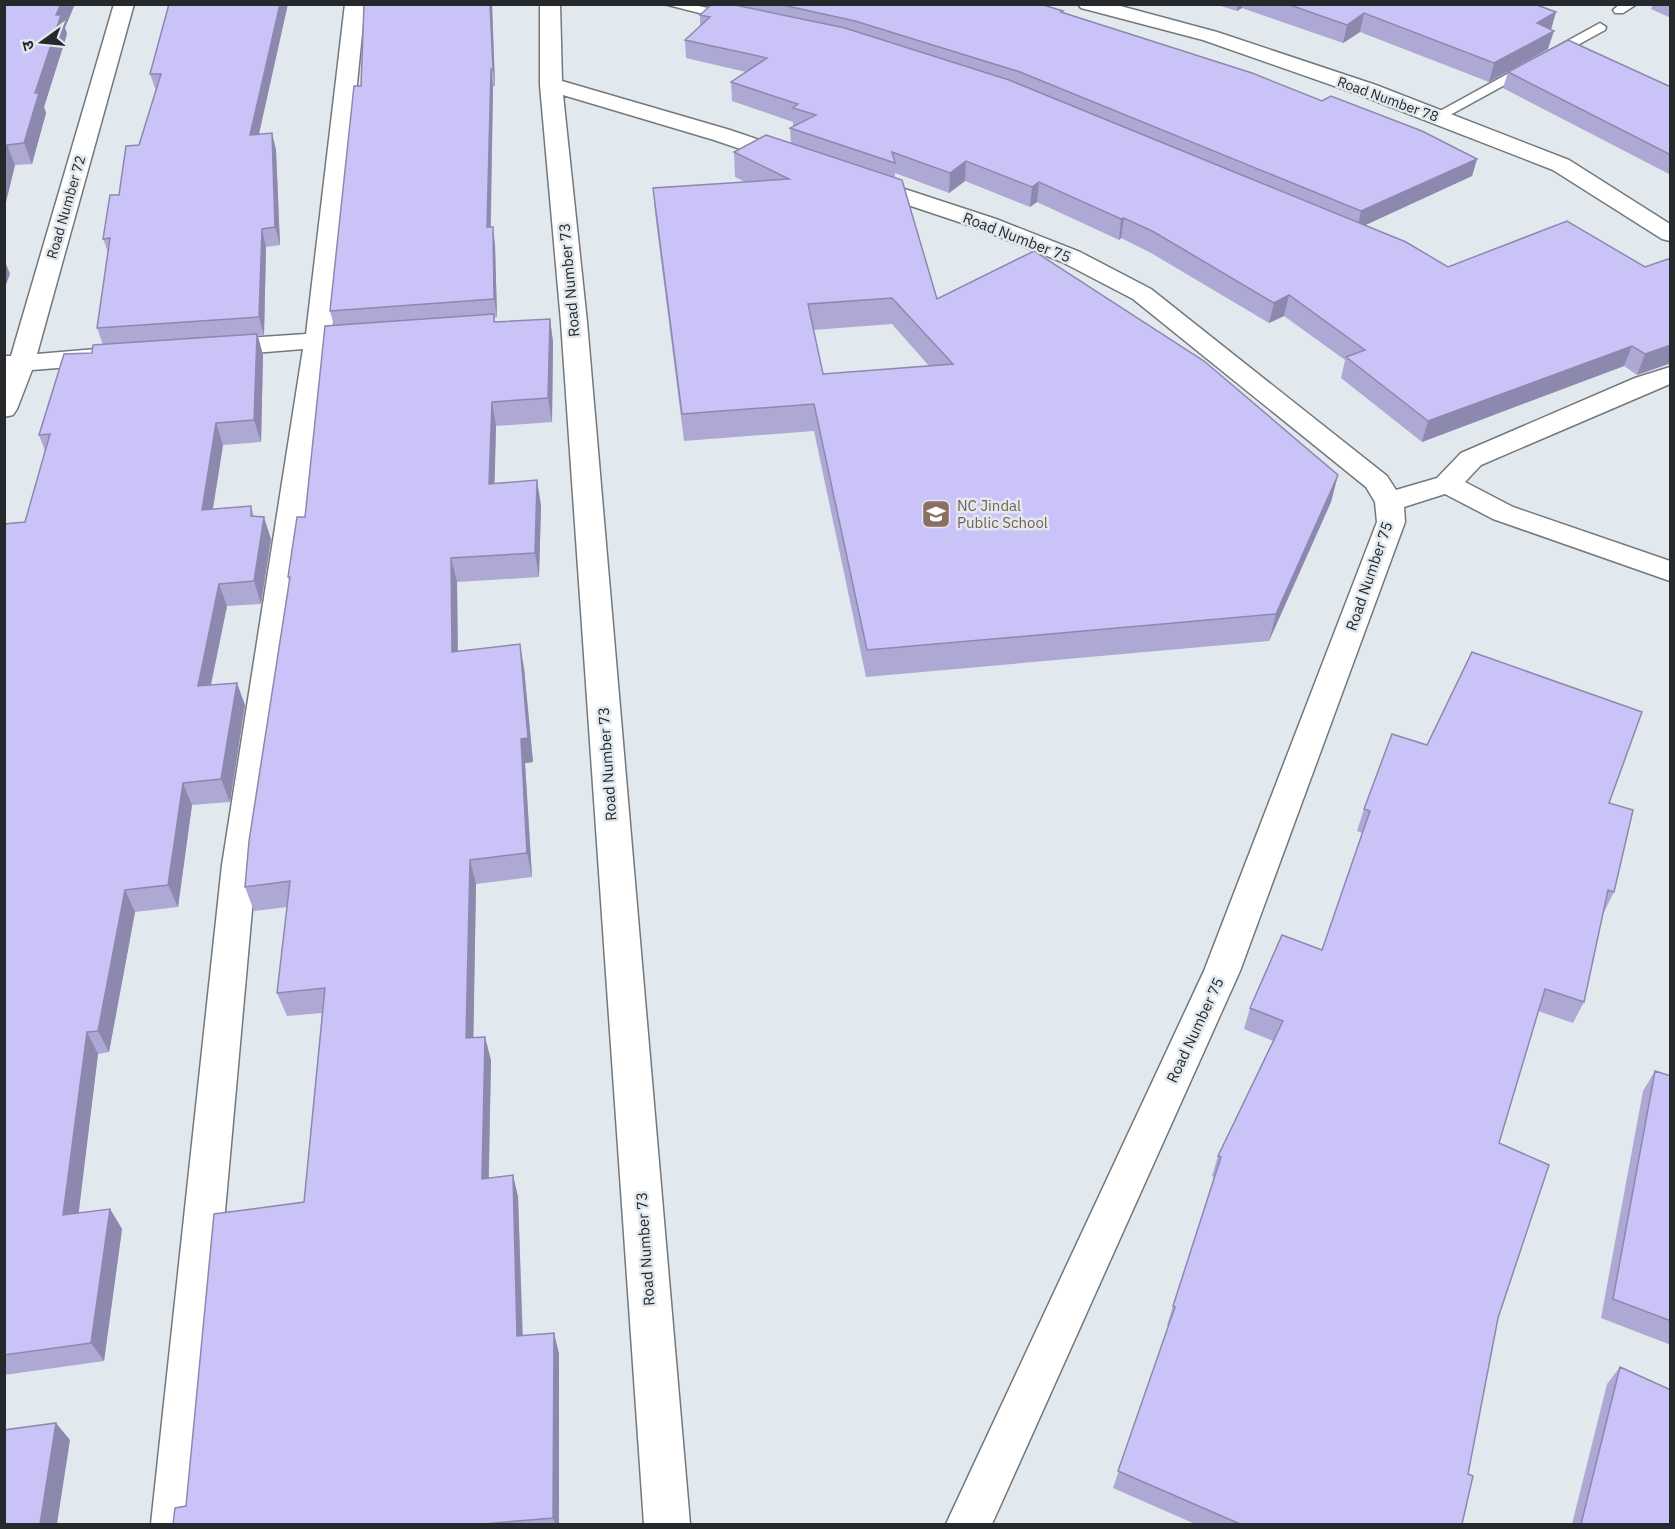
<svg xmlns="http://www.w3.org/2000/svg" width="1675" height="1529" font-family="'IBM Plex Sans','Noto Sans Devanagari',sans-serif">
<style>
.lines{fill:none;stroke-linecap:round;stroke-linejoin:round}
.service-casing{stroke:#72787c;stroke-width:3}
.minor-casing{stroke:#72787c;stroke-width:3}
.service{fill:#fff;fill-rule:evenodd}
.minor{fill:#fff;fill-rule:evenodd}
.wall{fill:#aea8d5;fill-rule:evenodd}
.shaded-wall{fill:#8d88ae}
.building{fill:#cac3f8;stroke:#8d88ae;stroke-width:1.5;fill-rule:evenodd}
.labels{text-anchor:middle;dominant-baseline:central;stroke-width:5;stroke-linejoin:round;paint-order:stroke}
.far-street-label{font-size:14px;fill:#26292b;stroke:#e2e9ee}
.street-label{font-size:15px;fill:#26292b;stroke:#e2e9ee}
.education-label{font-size:15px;fill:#785e54;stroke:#e2e9ee;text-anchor:start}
</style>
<rect width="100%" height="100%" fill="#e2e9ee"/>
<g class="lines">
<!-- service casing -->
<g class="service-casing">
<path id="service" d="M664,4H690L735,14L737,17L731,21Z
M1620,4H1637L1623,13H1615L1613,10Z
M1600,23L1606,27L1605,30L1441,120H1431L1429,117Z"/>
</g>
<!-- minor casing -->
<g class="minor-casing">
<path id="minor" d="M114,4H134L37,354L108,348L117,351L121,356L117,361L108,364L32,370L17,409L13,415L4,417V356H11Z
M345,4H365L332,332L348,334L352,339L348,344L329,347L256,865L197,1524H151L222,865L303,349L216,356L207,353L203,348L207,343L216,340L306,334Z
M540,4H560L562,81L730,130L798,153L801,158L798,163L790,165L782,163L714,140L563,95L587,322L690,1524H644L561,322L540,85Z
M1078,4H1113L1217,32L1376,85L1569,160L1670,224V241L1662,239L1553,170L1360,95L1203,40L1081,8Z
M865,176L996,219L1080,252L1151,289L1387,476L1396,490L1437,478L1461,453L1635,378L1670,367V384L1481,465L1465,482L1513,507L1670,561V581L1493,519L1445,494L1404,507L1405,522L1240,971L992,1524H946L1204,971L1377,522L1375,502L1366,487L1133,299L1062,262L980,229L857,188L854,183L857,178Z"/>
</g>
<!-- service -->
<use href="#service" class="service"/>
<!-- minor -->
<use href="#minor" class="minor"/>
</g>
<!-- wall -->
<path class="wall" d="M4,4L65,28L67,34L44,107L46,113L32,164L15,165L4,210Z
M169,4L259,134L272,133L276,150L280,245L266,247L264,335H258L263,355L261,442L223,445L213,509L251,506L254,516L271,539L261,604L227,606L211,685L245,705L230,802L192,805L178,907L135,912L109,1052L98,1054L78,1213L110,1209L122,1229L104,1361L4,1375V524L25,522L45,451L39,435L92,353L103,345L97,328L108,252L103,239L119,195L139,145L156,91L150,74Z
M364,4H492L495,86L493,87L491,227L495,245L497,317L494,318L495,322L550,319L553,342L552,422L496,426L494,484L541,505L539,577L457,582L458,651L524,668L533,762L525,763L532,877L476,884L473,1038L491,1060L489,1178L513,1175L518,1197L523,1336L554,1333L559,1354V1524H173L186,1506L304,1202L322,1013L287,1016L277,993L287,907L254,911L245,887L289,581L288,577L305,517L334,326L330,311L361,86Z
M712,4H1040L1063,11V13L1322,101L1477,159L1472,176L1365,225L1448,267H1645L1671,258V363L1637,375L1624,366L1422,442L1341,378L1345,360L1284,316L1269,323L1151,253L1121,238L1119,240L1037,202L1030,207L965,181L949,193L895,173V177L937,299L1338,475L1331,502L1269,641L866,677L814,431L684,441L655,213L653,188L745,182L735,177L734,152L791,143L790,128L793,127V122L732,101L731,82L746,72L686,58L685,40L700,26V15ZM892,324L929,366L823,374L813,330Z
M1214,4H1534L1551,30L1548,49L1489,82L1360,32L1343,43L1242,8L1237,11Z
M1653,4H1671V18L1651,9Z
M1508,72L1671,87V175L1503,88Z
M1609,803L1614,892L1603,914L1584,1002L1573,1023L1538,1011L1499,1143L1498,1318L1468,1474L1462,1524H1195L1113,1488L1168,1326L1167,1325L1173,1306L1214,1177L1212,1176L1218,1156L1273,1041L1244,1029L1250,1008L1322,950L1362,833L1357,831L1364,809Z
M1655,1071L1671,1076V1345L1601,1318L1643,1091Z
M1620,1367L1671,1524H1572L1607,1384Z"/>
<!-- shaded-wall -->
<path class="shaded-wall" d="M61,4H75L65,28L67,34L44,107L46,113L32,164L24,143L35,93L56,15Z
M280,4H288L255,152L250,135Z
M490,4H492L495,86L493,69Z
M1238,4H1242V8L1237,11Z
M1556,12L1551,30L1537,23Z
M1364,13L1360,32L1343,43L1347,25Z
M1554,31L1548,49L1489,82L1494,63Z
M491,69L493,87L490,245L487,227Z
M272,133L276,150L280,245L275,227Z
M7,145L15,165L4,210V157Z
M1477,159L1472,176L1357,229L1361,211Z
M966,161L965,181L949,193L950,173Z
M1039,182L1037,202L1030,207L1032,187Z
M1124,218L1121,238L1119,240L1121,219Z
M493,227L495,245L497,317L494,299Z
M262,229L266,247L264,335L259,317Z
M4,259L10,274L4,290Z
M1289,295L1284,316L1269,323L1274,303Z
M550,319L553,342L552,422L548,398Z
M257,334L263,355L261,442L254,420Z
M1671,345V363L1637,375L1645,354Z
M1632,346L1624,366L1422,442L1428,421Z
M492,402L496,426L494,508L489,484Z
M216,423L223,445L209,532L202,510Z
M1338,475L1331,502L1269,641L1276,614Z
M537,480L541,505L539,577L535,553Z
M264,517L271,539L261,604L254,581Z
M451,558L457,582L458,677L452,652Z
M219,584L227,606L206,708L198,686Z
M520,644L524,668L533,762L525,763L532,877L527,853L521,739Z
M237,683L245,705L230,802L221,779Z
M183,783L192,805L178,907L168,885Z
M470,860L476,884L473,1062L466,1038Z
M125,890L135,912L109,1052L98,1031Z
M87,1032L98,1054L76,1235L63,1215Z
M485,1037L491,1060L488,1201L482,1179Z
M513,1175L518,1197L523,1357L517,1336Z
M110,1209L122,1229L104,1361L91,1343Z
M554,1333L559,1354V1524H555L553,1518Z
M56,1423L70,1440L57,1524H40Z"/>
<!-- building -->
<path class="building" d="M4,4H61L56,15H61L35,93H39L24,143L7,145L4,157Z
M169,4H280L250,135L272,133L275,227L262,229L259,317L97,328L110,238L103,239L110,195H119L126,146L139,145L161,74H150Z
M364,4H490L493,69H491L487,227H493L494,299L330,311L354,86H361Z
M712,4H730L845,28L1009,80L1406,242L1448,267L1567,221L1645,267L1671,258V345L1645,354L1632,346L1428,421L1346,357L1365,350L1289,295L1274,303L1154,232L1124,218L1121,219L1039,182L1032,187L966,161L950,173L892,152L895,163L790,128L816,115L793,108L798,104L731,82L767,58L685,40L710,17L700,15Z
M778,4H1040L1063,11L1061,12L1252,73L1322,101L1331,96L1422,131L1477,159L1361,211L1020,72L855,21Z
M1287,4H1534L1556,12L1537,23L1554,31L1494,63L1364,13L1347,25Z
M1568,40L1671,87V155L1508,72Z
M766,135L902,180L937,299L1034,251L1204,361L1338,475L1276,614L867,650L814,404L682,414L653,188L789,179L734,152ZM892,298L953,364L823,374L808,304Z
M494,314V322L550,319L548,398L492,402L489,484L537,480L535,553L451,558L452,652L520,644L528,738L521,739L527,853L470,860L466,1038L485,1037L482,1179L513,1175L517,1336L554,1333L553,1518L483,1524H173L175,1508L186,1506L214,1214L304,1202L325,988L277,993L290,881L245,887L249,841L290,577H288L297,517H305L325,326Z
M257,334L254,420L216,423L202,510L251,506V516L264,517L254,581L219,584L198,686L237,683L221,779L183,783L168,885L125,890L98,1031L87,1032L63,1215L110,1209L91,1343L4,1355V524L25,522L50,434L39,435L64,354L92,353L93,345Z
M1472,652L1642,712L1609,803L1633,810L1614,892L1608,890L1584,1002L1545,989L1499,1143L1549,1165L1498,1318L1468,1474L1473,1476L1462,1524H1240L1118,1471L1175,1307L1173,1306L1221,1157L1218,1156L1283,1021L1250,1008L1282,935L1322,950L1370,811L1364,809L1392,734L1427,745Z
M1655,1071L1671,1076V1321L1613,1299Z
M1620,1367L1671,1390V1524H1581Z
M56,1423L40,1524H4V1430Z"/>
<!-- icons -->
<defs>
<g id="school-square" transform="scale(1.5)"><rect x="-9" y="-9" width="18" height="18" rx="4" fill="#8d6e63" stroke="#e2e9ee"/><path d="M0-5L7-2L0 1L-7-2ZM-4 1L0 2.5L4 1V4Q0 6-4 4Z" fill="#fff"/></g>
</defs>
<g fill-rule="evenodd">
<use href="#school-square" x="936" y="514"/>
</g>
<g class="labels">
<!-- far-street labels -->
<g class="far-street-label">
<text transform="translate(1388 99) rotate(20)">Road Number 78</text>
<text transform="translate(66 207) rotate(-74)">Road Number 72</text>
</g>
<!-- street labels -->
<g class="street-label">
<text transform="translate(1017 237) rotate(21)">Road Number 75</text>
<text transform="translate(569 280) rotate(-95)">Road Number 73</text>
<text transform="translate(1369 576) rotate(-71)">Road Number 75</text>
<text transform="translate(607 764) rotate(-94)">Road Number 73</text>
<text transform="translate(1195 1030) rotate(-65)">Road Number 75</text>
<text transform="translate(645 1249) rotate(-94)">Road Number 73</text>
</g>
<!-- education labels -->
<g class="education-label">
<text x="957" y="505">NC Jindal<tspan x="957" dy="17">Public School</tspan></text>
</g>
</g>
<!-- border -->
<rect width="1675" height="1529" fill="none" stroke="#26292b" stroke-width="12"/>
<!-- north arrow -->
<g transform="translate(42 42) rotate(255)" stroke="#e2e9ee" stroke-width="4.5" paint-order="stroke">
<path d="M0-4.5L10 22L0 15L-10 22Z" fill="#26292b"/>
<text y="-9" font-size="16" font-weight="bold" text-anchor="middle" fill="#26292b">उ</text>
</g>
</svg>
